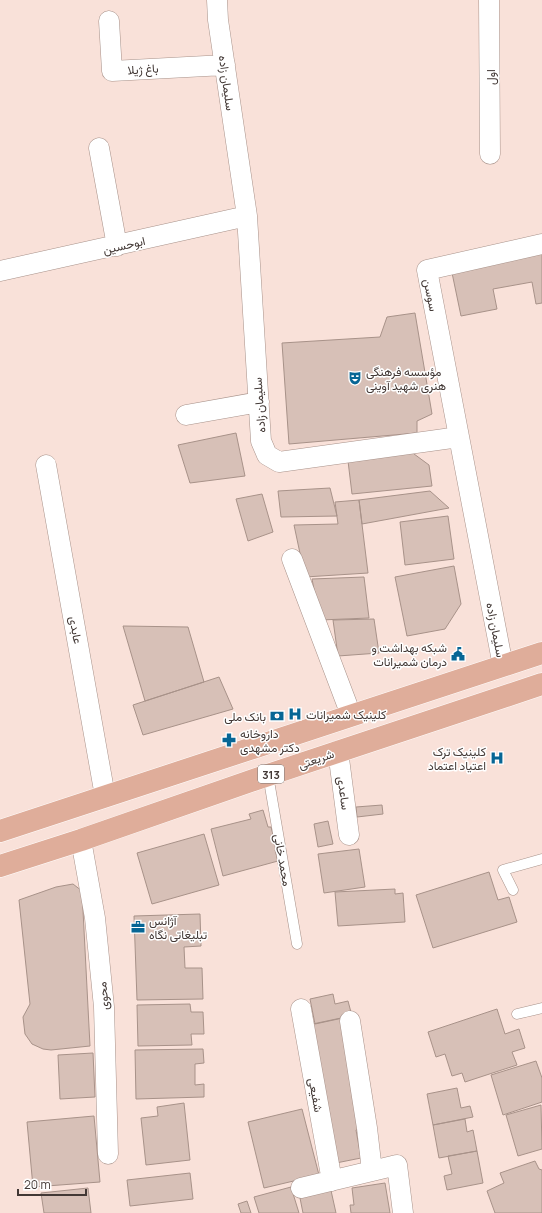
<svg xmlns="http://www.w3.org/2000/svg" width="542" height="1213" font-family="Manrope,Vazirmatn,sans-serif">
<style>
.building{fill:#d7c0b7;stroke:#a89289}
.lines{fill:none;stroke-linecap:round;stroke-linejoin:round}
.lane-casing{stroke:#a8928a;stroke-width:11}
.street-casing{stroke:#a8928a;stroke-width:21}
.primary-casing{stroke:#fff;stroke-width:23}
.lane{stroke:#fff;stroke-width:10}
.street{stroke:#fff;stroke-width:20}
.primary{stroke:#dfad9a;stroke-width:22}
.labels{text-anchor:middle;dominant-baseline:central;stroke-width:3;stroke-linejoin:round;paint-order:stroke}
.shield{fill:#fff;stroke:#7b7472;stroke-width:1}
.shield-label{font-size:11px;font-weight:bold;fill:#423835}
.street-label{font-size:12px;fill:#423835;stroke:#fff}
.poi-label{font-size:12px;fill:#423835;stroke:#fff;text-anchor:start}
</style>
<rect width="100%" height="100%" fill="#f9e1d9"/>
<!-- building -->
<path class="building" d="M542,252V303L536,304L532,282L493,289L497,309L461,316L451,268Z
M415,313L432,414L417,421V433L289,444L282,343L380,337L387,317Z
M236,433L245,476L190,483L178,445Z
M410,451L429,465L432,486L352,494L348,461Z
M330,488L337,516L281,517L278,491Z
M430,491L449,508L362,524L359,500Z
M262,494L273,532L248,541L236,499Z
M359,500L368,573L305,577L294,525L338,524L335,502Z
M448,516L454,559L405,565L400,522Z
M454,566L461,604L445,629L407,636L395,577Z
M364,577L369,618L320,620L312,579Z
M374,619L379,653L338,656L333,620Z
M123,626L188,627L204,682L145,701Z
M219,677L233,709L143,735L133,705Z
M382,805L383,814L357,817L356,807Z
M263,810L268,827H271L277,850H275L278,861L223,876L211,829L251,819L249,814Z
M328,821L333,844L318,847L314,824Z
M204,834L219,885L152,904L137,853Z
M359,849L365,887L324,893L318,854Z
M489,872L498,900L509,897L517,922L433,948L416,895Z
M73,884L82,891L90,1046L51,1050L43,1049L32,1044L25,1034L23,1017L30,1004L19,900L56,887Z
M395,889V894L403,893L405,922L338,926L335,892Z
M200,914L201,946L184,947L185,968H202L203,999L137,1000L134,916Z
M333,994L335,1004L348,1001L352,1016L315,1024L310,999Z
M190,1004L191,1012H203L204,1034H191L192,1045L138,1046L137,1005Z
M497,1009L505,1034L519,1029L525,1048L512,1052L517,1065L465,1082L462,1073L452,1076L445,1054L436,1057L428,1032Z
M341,1018L363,1128L356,1130L361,1158L336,1163L308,1025Z
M203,1049L204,1063L195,1064V1085L204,1084V1097L136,1099L135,1050Z
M93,1053L95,1097L60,1099L58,1055Z
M536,1061L542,1078V1102L503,1115L491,1075Z
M457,1088L461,1108L470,1106L473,1117L433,1125L427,1094Z
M184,1103L190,1160L146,1165L141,1118L158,1116L157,1107Z
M541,1105L542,1149L518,1156L506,1115Z
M302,1109L319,1175L264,1188L248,1122Z
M94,1116L100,1182L33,1187L27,1122Z
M465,1119L467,1132L473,1130L477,1151L439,1158L433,1125Z
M477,1151L483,1183L447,1190L444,1176L452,1174L448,1156Z
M535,1161L539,1169L542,1170V1213H495L487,1191L504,1183L500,1173Z
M190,1173L193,1199L130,1206L127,1180Z
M385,1183L390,1213H351L350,1205H354L352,1188Z
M330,1186L336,1213H303L299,1193Z
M291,1187L299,1213H259L254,1197Z
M88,1188L91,1213H44L41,1193Z
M247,1201L251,1213H241L238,1204Z"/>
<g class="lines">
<!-- lane casing -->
<g class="lane-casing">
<path id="lane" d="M268,775L297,944
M513,890L503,870L542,859
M517,1014L542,1008"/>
</g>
<!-- street casing -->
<g class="street-casing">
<path id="street" d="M217,0L218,20L247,216L261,441L267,455L279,462L459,437
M489,0L490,154
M109,21L112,71L225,65
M99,148L117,246
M0,271L247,216
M186,415L259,402
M46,465L105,796
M292,559L351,715
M503,666L427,270L542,244
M338,751L349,835
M81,840L95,918L104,1007L108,1154
M301,1009L332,1181
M350,1021L367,1128L372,1171
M301,1188L397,1165L403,1213"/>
</g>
<!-- primary casing -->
<g class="primary-casing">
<path id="primary" d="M0,831L542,653
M0,866L81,840L268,775L542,684"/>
</g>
<!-- lane -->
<use href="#lane" class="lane"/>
<!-- street -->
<use href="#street" class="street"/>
<!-- primary -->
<use href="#primary" class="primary"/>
</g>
<!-- icons -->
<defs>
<g id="theatre-bare" transform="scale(1.08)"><path d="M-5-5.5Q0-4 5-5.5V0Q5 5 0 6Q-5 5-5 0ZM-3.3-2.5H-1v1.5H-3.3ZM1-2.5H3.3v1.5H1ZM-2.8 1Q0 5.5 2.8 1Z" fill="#076695" stroke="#fff" stroke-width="2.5" paint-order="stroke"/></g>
<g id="civic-bare" transform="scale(1.08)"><path d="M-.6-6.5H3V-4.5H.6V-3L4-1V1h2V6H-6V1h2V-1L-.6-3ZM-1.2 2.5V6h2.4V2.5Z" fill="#076695" stroke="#fff" stroke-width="2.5" paint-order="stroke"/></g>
<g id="hospital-bare" transform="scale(1.08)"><path d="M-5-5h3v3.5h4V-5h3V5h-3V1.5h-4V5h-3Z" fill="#076695" stroke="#fff" stroke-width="2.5" paint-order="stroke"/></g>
<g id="bank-bare" transform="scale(1.08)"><path d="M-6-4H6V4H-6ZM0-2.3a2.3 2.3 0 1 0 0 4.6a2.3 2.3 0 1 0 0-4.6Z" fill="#076695" stroke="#fff" stroke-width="2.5" paint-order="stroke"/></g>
<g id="pharmacy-bare" transform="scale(1.08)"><path d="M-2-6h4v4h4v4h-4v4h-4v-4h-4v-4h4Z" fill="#076695" stroke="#fff" stroke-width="2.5" paint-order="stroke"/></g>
<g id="office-bare" transform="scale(1.08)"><path d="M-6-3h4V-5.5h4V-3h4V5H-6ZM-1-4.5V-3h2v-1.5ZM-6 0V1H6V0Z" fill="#076695" stroke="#fff" stroke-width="2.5" paint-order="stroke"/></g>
</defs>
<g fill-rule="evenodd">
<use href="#theatre-bare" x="355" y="378"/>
<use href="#civic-bare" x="458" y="654"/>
<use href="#hospital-bare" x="295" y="714"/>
<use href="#bank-bare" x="277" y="716"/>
<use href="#pharmacy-bare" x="229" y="740"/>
<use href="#hospital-bare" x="497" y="758"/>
<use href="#office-bare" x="138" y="927"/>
</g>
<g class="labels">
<!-- shield labels -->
<rect class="shield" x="258" y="765" width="26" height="18" rx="3"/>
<g class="shield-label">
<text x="271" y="774">313</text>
</g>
<!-- street labels -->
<g class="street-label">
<text transform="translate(143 69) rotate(-4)">باغ ژیلا</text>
<text transform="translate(490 77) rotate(-90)">اول</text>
<text transform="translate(227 83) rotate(82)">سلیمان زاده</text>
<text transform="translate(124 245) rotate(-13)">ابوحسین</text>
<text transform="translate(431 295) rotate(79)">سوسن</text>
<text transform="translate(259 405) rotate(-94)">سلیمان زاده</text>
<text transform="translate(76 630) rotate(80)">عابدی</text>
<text transform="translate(496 630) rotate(79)">سلیمان زاده</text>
<text transform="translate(316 759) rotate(-19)">شریعتی</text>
<text transform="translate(344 793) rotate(82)">ساعدی</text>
<text transform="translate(283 860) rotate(80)">محمد خانی</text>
<text transform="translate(103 996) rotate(-95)">محوی</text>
<text transform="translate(316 1095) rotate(80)">شفیعی</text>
</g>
<!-- poi labels -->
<g class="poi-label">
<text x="366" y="371">مؤسسه فرهنگی<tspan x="366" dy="14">هنری شهید آوینی</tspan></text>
<text x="447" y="647" text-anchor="end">شبکه بهداشت و<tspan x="447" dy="14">درمان شمیرانات</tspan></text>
<text x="306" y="714">کلینیک شمیرانات</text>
<text x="266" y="716" text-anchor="end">بانک ملی</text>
<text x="240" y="733">داروخانه<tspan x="240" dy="14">دکتر مشهدی</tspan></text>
<text x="486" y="751" text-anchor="end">کلینیک ترک<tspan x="486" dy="14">اعتیاد اعتماد</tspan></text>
<text x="149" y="920">آژانس<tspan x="149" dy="14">تبلیغاتی نگاه</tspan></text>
</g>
</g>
<!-- scale -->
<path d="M18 1189v6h68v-6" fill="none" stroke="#423835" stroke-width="2"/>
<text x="24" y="1189" font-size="12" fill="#423835" stroke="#ffffff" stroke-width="3" paint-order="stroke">20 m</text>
</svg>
